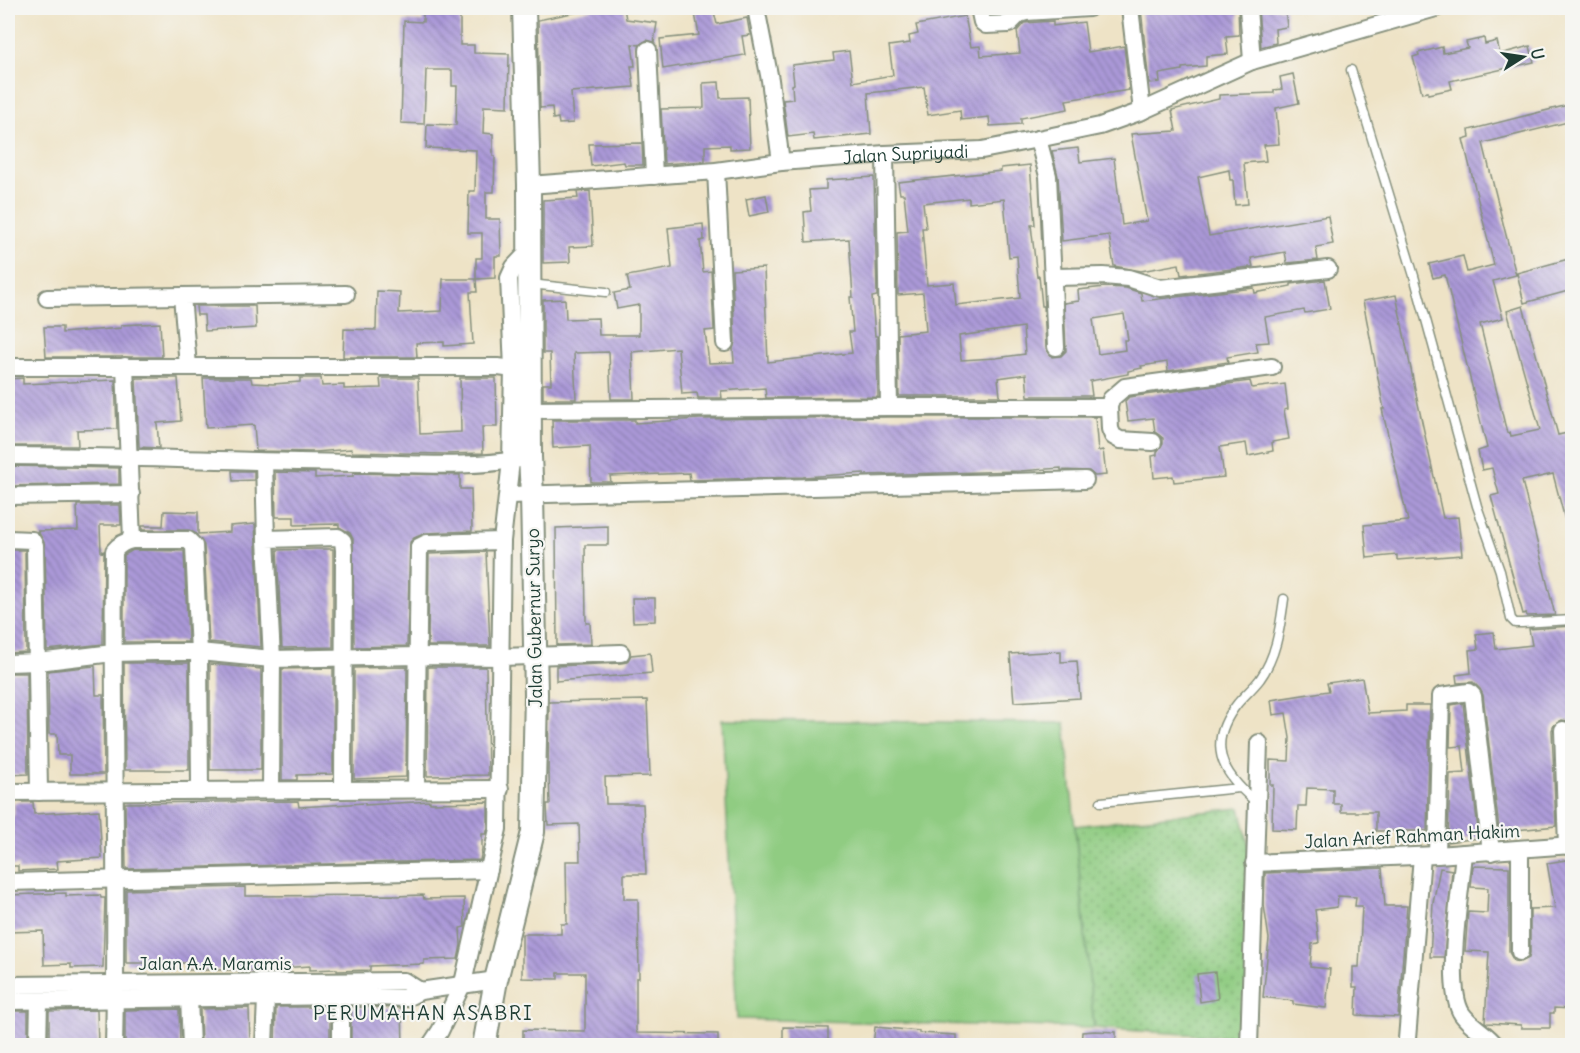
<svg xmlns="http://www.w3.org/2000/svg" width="1580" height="1053" font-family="Delius,sans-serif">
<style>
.green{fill:url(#green-dots);stroke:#58845b;stroke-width:1.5}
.pitch{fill:#90cc82;stroke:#58845b;stroke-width:1.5}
.building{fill:url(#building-back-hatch);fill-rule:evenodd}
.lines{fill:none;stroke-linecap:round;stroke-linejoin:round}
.service-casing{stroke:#86907d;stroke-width:11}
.minor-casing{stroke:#86907d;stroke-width:20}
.secondary-casing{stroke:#86907d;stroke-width:26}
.service{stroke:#fff;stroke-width:8}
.minor{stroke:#fff;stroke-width:16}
.secondary{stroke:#fff;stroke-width:22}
.labels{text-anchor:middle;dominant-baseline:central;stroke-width:4.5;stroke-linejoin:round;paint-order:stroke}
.street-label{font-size:18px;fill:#1f3d34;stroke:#f6f6f2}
.neighbourhood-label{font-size:20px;letter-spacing:1.5px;fill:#1f3d34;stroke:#f6f6f2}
</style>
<defs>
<pattern id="green-dots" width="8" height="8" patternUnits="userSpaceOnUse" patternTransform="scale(1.5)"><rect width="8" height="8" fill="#90cc82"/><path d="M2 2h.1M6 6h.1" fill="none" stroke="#75a76b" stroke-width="1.8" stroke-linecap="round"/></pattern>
<pattern id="building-back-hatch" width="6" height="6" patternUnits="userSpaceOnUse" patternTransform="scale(1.5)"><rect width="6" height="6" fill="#ab99d8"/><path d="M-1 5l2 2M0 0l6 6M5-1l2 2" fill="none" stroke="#8b7eb0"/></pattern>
</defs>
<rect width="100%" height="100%" fill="#f6f6f2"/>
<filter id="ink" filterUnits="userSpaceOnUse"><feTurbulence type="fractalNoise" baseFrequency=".0167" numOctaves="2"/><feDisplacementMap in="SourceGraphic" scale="12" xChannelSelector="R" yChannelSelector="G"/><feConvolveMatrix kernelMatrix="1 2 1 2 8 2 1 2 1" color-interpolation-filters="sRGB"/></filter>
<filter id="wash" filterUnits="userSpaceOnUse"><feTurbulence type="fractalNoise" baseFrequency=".008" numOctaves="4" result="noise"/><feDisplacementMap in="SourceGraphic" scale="24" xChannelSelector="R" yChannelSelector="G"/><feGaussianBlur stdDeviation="1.35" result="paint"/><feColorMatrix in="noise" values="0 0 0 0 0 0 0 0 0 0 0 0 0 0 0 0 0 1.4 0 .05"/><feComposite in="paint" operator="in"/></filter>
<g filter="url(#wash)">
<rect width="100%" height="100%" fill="#eee3c6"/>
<!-- green -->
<path class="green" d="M1240,808L1253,864L1246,1038L1094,1028L1075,826Z"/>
<!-- pitch -->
<path class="pitch" d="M722,720L1065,723L1094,1028L737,1019Z"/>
<g id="blocks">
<!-- building -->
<path class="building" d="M423,8H460V45H474V53L509,54L508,107L484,106L483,133L493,134V156H495L494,192H486V219H500L501,256H495V278L476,279L477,292H470L473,344L444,346V342L416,343L417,357H343L344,329L376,330L377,291L400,292L399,313L442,311L443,279H476V258H482V233H468L469,191H475L476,150L426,148L427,124L456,125L457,86H452V70H426L424,124L401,123L404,21L423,22Z
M592,8H624L626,19L657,23L654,42L647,40L639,45L632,44L635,66H631L634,87L571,92L573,123L559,124L558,118L553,119L552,107L540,108L538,20L592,9Z
M694,8H713L717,24L747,18L750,35L742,36L745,55L663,69L660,39L699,35Z
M1153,8H1176L1177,10L1238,8L1239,35L1226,36L1228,54L1206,56V66L1182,68V70L1159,74L1160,82L1149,83L1141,9Z
M1258,8H1285L1287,27L1275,29L1276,43L1261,47Z
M965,16L971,47L980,46L981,56L1020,53L1017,31L1024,23L1053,21V26L1084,22L1088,52L1124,46L1129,90L1066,100L1068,109L1021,118V124L990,126L989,117L961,120L960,110L928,115L924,87L868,93L871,134L814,140L813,134L788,137L783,100L793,99L792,85L794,84L792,65L834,60L833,53L849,51L853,82L893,75L889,46L910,43L909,36L918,34L916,25Z
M1484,38L1485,44L1497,41L1500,54L1530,46L1534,62L1450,81L1452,89L1428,94V92L1422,93L1413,57L1419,55L1418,53L1442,47L1443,53L1468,48L1466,42Z
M1293,74L1299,103L1276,108L1279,144L1264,145L1266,161L1244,163L1248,204L1235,205L1233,180H1230L1229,170L1198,177L1209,236L1328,216L1333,244L1316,247L1318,260L1287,263L1285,252L1251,258L1253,267H1250L1181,275L1179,264L1141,271L1114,266L1109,235L1062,241L1058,176L1052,151L1078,148L1080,162L1114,158L1122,225L1147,221L1131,134L1176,131L1172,110L1219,99V95L1274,93V90L1282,89L1280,77Z
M719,82L720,98L748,97L750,148L730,149V145L705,146V161L664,164L661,109L704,108L703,83Z
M1572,104V121L1483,143L1516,275L1493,281L1503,318L1480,324L1507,433L1510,432L1511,436L1540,430L1507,311L1523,306L1558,435L1572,432V465L1567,466L1572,488V531H1568L1553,474L1522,481L1555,615L1527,616L1526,613L1523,614L1491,496L1499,494L1492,468L1482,470L1478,451L1487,448L1445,275L1433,278L1429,264L1463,256L1467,272L1494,265L1463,139L1470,137L1469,130Z
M642,143L643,165H625L624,162L591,166L589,144Z
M1030,165L1035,225H1031L1037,277L1039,276L1042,306H1044L1046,348L1052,357L1061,356L1066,351L1064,303L1079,301L1078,290L1105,287L1126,288L1141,293L1142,301L1254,288L1255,293L1291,286V284L1325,280L1330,309L1305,313L1304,310L1265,317L1269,342L1256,343L1258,352L1227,357L1228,362L1168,371L1167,362L1141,366L1142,368L1128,371V374L1090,381L1092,396H1028L1026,374L998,378L1000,396H899L898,334L926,331L923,293L898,295L897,232L908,231L904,194H900L898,182L1001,171V168ZM969,198V203L1004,199L1009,257L1017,256L1020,298L956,305L954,283L927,285L922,228H926L923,203ZM1124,314L1128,340H1124L1125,350L1098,354L1093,319ZM1023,327L1025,354L996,358L961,360L959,336Z
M874,177L877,296L872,297L875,336H877L878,397L766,398L765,388L721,391L722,398H698L697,393L682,394L678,348L632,352L634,399H611L609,352L574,353L576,399H543V384H551L550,353H543V300L565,299L566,319L598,318L599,335H639V305L617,309L614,293L630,290L627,276L672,268L668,228L703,224L704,240L700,241L703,272L711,271L714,330L705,331L709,363L734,362L733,349L735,342L732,270L764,268L768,362L852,353L849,332H853L850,297H853L849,239L806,242L804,212L811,211L809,190L826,189V180Z
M590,191L593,246L569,247L570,262L543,263V200L578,198L577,192Z
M766,195L769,212L749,216L746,199Z
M1572,258V290L1524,303L1517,273Z
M1396,295L1417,399L1443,518L1458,517L1462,555L1397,560V555L1367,558L1364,525L1408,521L1382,409H1384L1363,301Z
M196,306H255L256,328L205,331L204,315H197Z
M160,323L162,357H46L44,327H62V333L121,328V325Z
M23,378V384L115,380L117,429L77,430L78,446H8V379Z
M136,378H178L181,421L157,423L159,448L139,447Z
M203,378H251L252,383L273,384L300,382V378H321L322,386L344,385V389L381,388L380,378H418L420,434L461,432L460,378H496L497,427H482L483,453L446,454L352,452L351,449L315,452L256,451L254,425L206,428Z
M1250,381L1252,388L1285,384L1288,409L1284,410L1289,439L1272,442L1273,451L1248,456L1246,443L1220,447L1224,477L1174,482L1173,476L1154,478L1152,456L1157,455V452L1163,443V438L1155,432L1153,418L1128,421L1125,401L1129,397Z
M889,417H1095L1098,451L1103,450L1106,475L1095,476L1089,471L1061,470V468L1020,471L864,475V473L803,477L690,480L689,473L610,476L611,482H591L590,446L553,448L552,420H635V423L699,419Z
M8,466L119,468V484L8,486Z
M232,471H254V480L233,481Z
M275,472L315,473V478L353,476V473L460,475V489H471L472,531L426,533L414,538L410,542L407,646L354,647L353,539L350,533L339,527V524L294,525V517H276Z
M77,505H120L121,525H100L101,552L104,551L103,644L47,650L45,545L38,531L78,530Z
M164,511L198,512V534L230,532V526L255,524L261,647L209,642L204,545L195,533L189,530H142V526H163Z
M608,526V545H585L586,623H590L591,644L557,645L556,528Z
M314,549H333V647L282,648L277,550Z
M8,550H25L26,652L8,653Z
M133,550L184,551L188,642H124V555Z
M486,552L490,646H428L429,554Z
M632,598H655V621L633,622Z
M1572,626V726L1568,721L1562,720L1554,725L1552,730L1556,826L1506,831L1507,837H1500L1483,695L1480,689L1473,682L1457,683L1456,675L1471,673L1469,650L1478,649L1476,634L1494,632L1496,649L1532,645L1529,629Z
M1061,651V662L1077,661L1080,698L1014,702L1010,654Z
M650,653L652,673L556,681V666L621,663L627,662L631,655Z
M124,663H189V770H125Z
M210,664L261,669V770H210Z
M95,666L96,695H103L104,774H70V755H58L57,734H49L48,671Z
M407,667L406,777L354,779V668Z
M428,667H486L488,775L427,776Z
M333,668V774L297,775V780H282V669Z
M8,673H27L28,774L8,775Z
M1362,678L1368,713L1406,711V705H1430L1427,831H1376V812H1341V804H1333V789L1307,788L1306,806H1298L1297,830L1272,829L1273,785H1270V760L1289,761L1290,738L1286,713L1273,715L1271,700L1329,691L1327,683Z
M647,700L650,776L605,777L606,804H643L646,874H624V899H638L639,978H636V1030L637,1033L718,1034V1046H523V1030L585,1031V973H558V979L522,978V934H561V924H567L566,861H580L579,824L548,825L547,804H550L549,775H548L549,702Z
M1463,703L1479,838L1448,842L1450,774L1465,773L1462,746L1450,747L1451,705Z
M298,801L299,807L365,803V805L430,801V803L488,802V828L486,834H482V850L480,860L126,869L125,803Z
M14,802H33L34,814L99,810L102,858L57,861L58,869L18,871V866H8V816H14Z
M1572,859V1009L1554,1008V1013H1550V1028H1521V1025L1487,1023L1485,1022L1489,952L1465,951L1468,912L1487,913L1488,888L1471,887L1473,866L1509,867V952L1514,961L1521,962L1529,958L1530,953V909L1555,908L1547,863Z
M1382,868L1385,906H1407L1398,1017L1356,1015L1357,987H1353V967H1359L1362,906H1355L1356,897L1338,896L1337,907L1315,910L1319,943L1312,944L1310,967L1330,969L1326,1008L1293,1004V1001L1263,997L1269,939L1264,905L1265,873Z
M1440,868L1452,870L1444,957H1430L1433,903Z
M245,887V896L394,895L395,896L423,895L424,899L464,898L465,927L460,928L461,945L458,959L424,960V964L370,966V970L337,971V969L310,970V966L250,970H188V963H126V890Z
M66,893V896L100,895L101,898H105L103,967L71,968V964L44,965L43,931L8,932V895Z
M1215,972L1218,999L1200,1002L1197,974Z
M276,1007H330V1046H275Z
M351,1007L402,1008L403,1046H351Z
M249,1008L250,1046H201L200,1009Z
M179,1009L180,1046H125V1010Z
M97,1010L98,1046H49V1011Z
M8,1011H28V1046H8Z
M783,1027L828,1028V1046H783Z
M875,1027L919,1031V1033L956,1035V1046H873Z
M1095,1031L1116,1032V1046H1081L1082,1032Z"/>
</g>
</g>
<g filter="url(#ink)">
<use href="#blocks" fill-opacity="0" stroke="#86907d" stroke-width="1.5"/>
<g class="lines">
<!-- service casing -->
<g class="service-casing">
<path id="service" d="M1351,70L1414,276L1477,506L1500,571L1511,619L1515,623H1522L1572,620
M530,284L606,292
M1101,802L1239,788
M1256,802C1220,772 1206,743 1238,703C1245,695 1254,687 1260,679C1277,655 1280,627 1284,599"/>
</g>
<!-- minor casing -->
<g class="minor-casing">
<g id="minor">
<path d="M756,8L770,80L781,162"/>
<path d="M979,8L982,22L986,25L1009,24L1019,14L1026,12L1089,8"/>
<path d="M1130,8L1142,111"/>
<path d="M1248,8L1252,61"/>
<path d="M648,50L654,176"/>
<path d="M1038,139L1048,176L1056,347"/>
<path d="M885,154L889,407"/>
<path d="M716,171L725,343"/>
<path id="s1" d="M529,185L716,171L781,162L885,154L982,150L1038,139L1100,126L1142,111L1252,61L1436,8"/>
<path d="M1053,277L1103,276L1128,278L1160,288L1328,269"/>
<path d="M47,298L182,296"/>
<path d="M125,366L132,540"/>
<path d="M188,366L182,296L346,294"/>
<path d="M8,367H498L530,371"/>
<path d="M1109,407L1111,399L1125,387L1272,367"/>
<path d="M530,410L889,407H1109L1110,429L1113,436L1120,440L1153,442"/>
<path d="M8,456C126,456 244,462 362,463C417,464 475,469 530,457"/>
<path d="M264,462L266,539"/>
<path d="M508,495L1085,480"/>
<path d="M8,496L131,494"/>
<path d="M8,539L32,540L35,545L39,792"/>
<path d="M502,541L511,461L513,369L509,278L514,267L529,251"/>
<path d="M8,663L38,662L113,653L156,652H199L272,659L418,656L501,657L621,653"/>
<path d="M1563,730L1567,846"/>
<path d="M416,789L419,547L427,543L502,541L498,829L463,983L440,1031L430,1046"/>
<path d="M271,790L272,659L266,539L338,537L343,541L344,550L343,790"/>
<path d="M8,792L500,789"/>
<path d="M1464,853C1461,888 1444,987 1462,1014C1471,1027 1487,1033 1496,1046"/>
<path d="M1437,855L1441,696L1469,692L1473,696L1491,852"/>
<path d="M1254,863L1437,855L1572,845"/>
<path d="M8,882L489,870"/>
<path d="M1520,952V849"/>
<path d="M8,985L404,981L420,991"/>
<path d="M189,998L191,1046"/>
<path d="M8,1001L341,996L406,998L420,991L496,980"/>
<path d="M1407,1039L1422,856"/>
<path d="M38,1046L39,1001"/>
<path d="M114,1046C118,881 112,716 114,551C120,544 124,542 132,540H188L194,546L199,652L200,791"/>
<path d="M264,1046L266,998"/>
<path d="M341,1046V996"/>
<path d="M1249,1046L1259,743"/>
</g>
</g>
<!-- secondary casing -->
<g class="secondary-casing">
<path id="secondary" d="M484,1046L496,980L533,832L536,694L532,495L530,457L529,185L524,8"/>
</g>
<!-- service -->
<use href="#service" class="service"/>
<!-- minor -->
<use href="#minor" class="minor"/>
<!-- secondary -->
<use href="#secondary" class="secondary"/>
</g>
</g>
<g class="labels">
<!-- street labels -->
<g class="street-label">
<text stroke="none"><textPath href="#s1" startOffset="378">Jalan Supriyadi</textPath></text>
<text transform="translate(534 618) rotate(-91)">Jalan Gubernur Suryo</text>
<text transform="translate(1412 836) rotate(-3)">Jalan Arief Rahman Hakim</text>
<text x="215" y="963">Jalan A.A. Maramis</text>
</g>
<!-- neighbourhood labels -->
<g class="neighbourhood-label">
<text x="423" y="1012">PERUMAHAN ASABRI</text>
</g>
</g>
<!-- margin -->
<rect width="1580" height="1053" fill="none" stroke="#f6f6f2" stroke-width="30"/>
<!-- north arrow -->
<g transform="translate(1523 57) rotate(78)" stroke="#f6f6f2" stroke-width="4.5" paint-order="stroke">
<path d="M0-4.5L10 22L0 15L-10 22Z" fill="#1f3d34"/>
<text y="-9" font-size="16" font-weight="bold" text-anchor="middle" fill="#1f3d34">U</text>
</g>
</svg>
